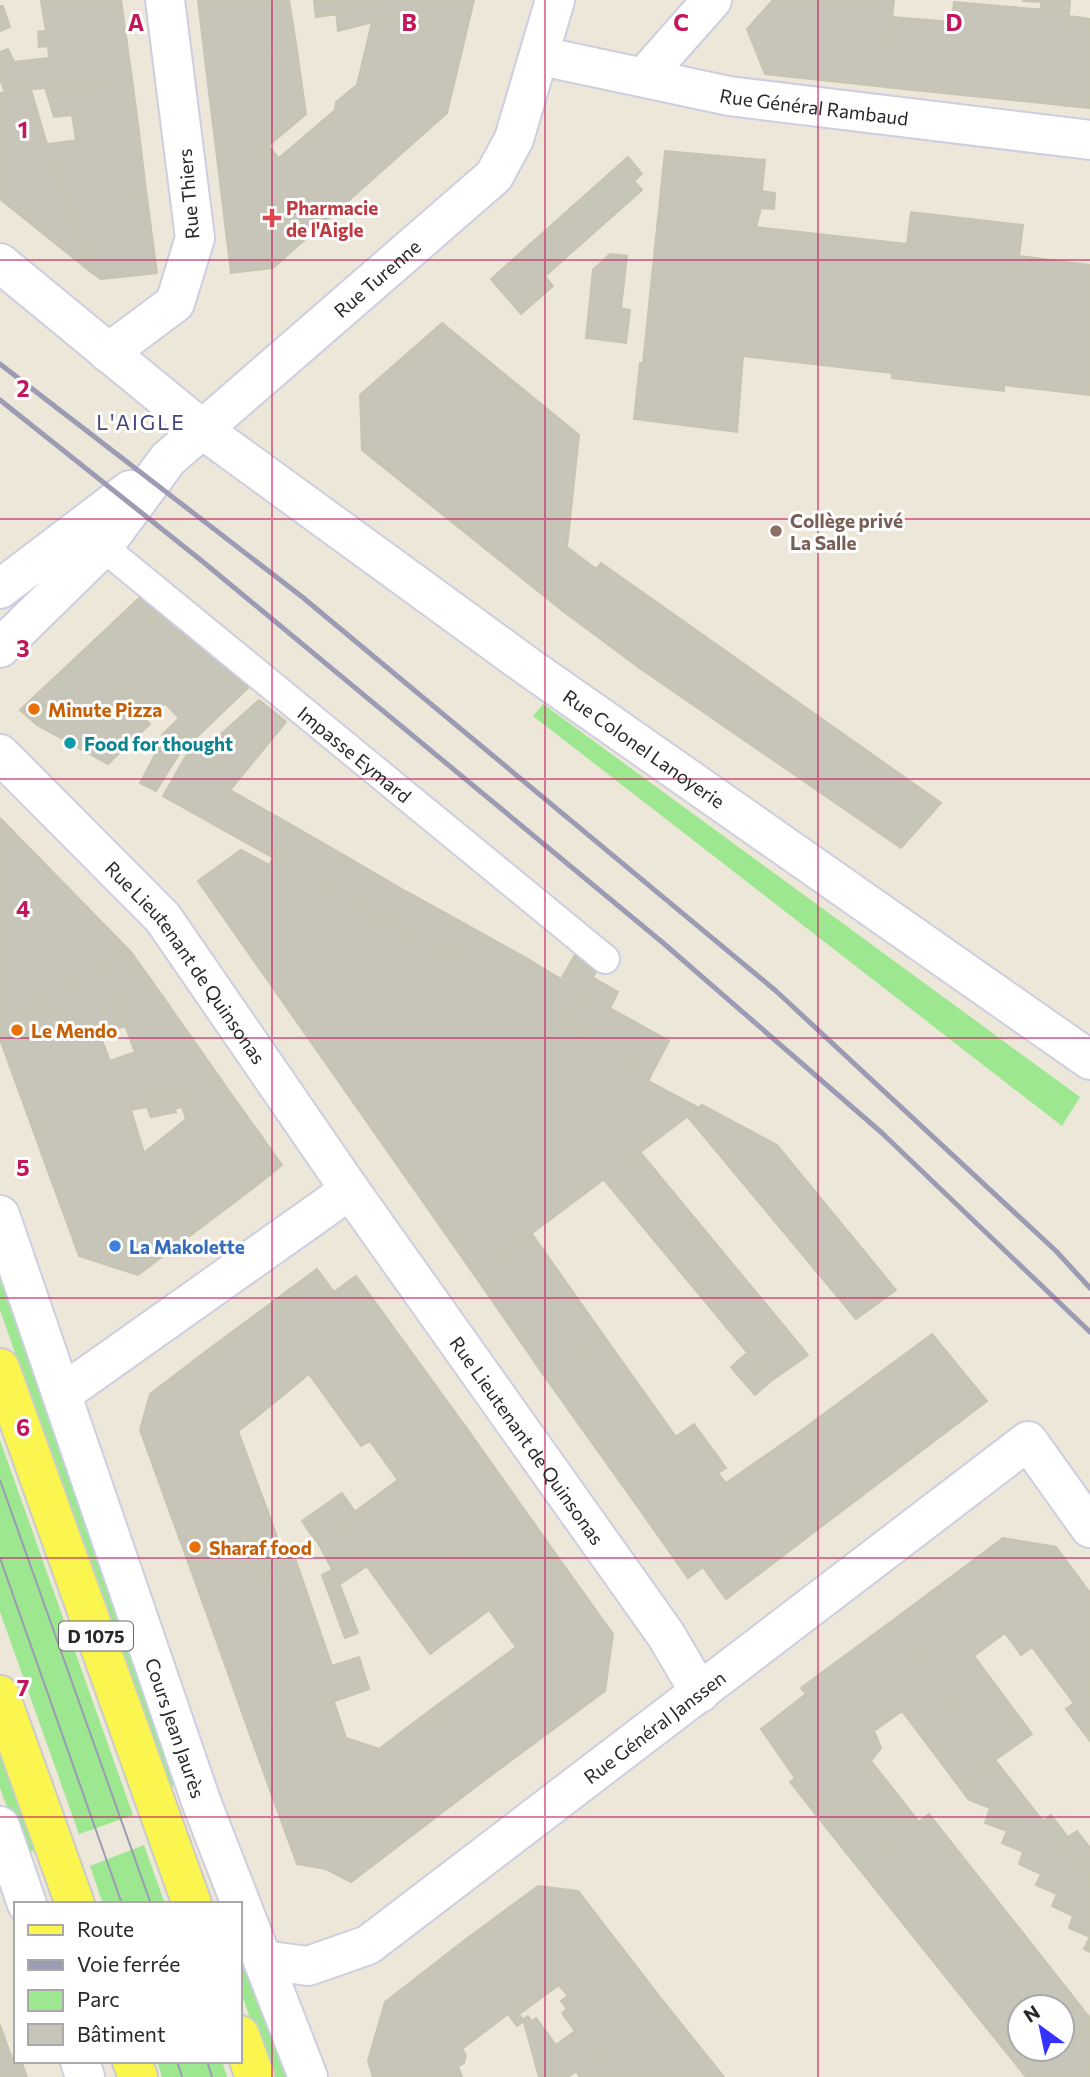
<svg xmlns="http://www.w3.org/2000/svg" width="1090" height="2077" font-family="Commissioner,sans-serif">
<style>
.green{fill:#9ce790}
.building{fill:#c7c4b8;stroke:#c7c4b2;stroke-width:2;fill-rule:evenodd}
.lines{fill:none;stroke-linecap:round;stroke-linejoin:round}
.service-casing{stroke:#cecee3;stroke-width:32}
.minor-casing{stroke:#cecee3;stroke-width:42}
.primary-casing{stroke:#cbcbcb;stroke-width:42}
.service{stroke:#fff;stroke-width:28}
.minor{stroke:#fff;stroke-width:38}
.primary{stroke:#fbf54f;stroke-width:38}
.tram{stroke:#9c9bb4;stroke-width:2}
.rail{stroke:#9c9bb4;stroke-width:5}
.grid{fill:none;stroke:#c2185b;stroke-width:2;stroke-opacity:0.55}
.health-dot{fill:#e0444e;stroke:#fff;stroke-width:2.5}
.education-dot{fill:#8d6e63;stroke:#fff;stroke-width:2.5}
.food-dot{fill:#e8710a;stroke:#fff;stroke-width:2.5}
.culture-dot{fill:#0f9aa8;stroke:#fff;stroke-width:2.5}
.shop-dot{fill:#3f7fe0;stroke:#fff;stroke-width:2.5}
.labels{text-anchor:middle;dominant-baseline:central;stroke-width:6;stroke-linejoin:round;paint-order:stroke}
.shield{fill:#fff;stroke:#686868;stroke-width:2}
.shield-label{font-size:18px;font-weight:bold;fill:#282828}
.street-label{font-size:19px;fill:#282828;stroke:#fff}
.health-label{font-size:19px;font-weight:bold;fill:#be3a42;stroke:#fff;text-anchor:start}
.education-label{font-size:19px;font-weight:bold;fill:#785e54;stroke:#fff;text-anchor:start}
.food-label{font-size:19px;font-weight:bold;fill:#c56008;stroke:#fff;text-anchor:start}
.culture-label{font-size:19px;font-weight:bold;fill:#0d838f;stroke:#fff;text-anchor:start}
.shop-label{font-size:19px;font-weight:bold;fill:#366cbe;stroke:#fff;text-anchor:start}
.neighbourhood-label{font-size:21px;letter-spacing:2px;fill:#47467c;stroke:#fff}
.grid-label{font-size:23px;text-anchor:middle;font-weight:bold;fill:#c2185b;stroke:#fff;stroke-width:6;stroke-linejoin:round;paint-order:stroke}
</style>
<rect width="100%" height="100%" fill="#ece7d8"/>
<!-- green -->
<path class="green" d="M543,704L1080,1097L1062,1126L533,716Z
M0,1257L185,1781L168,1788L0,1310Z
M0,1440L133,1815L79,1834L0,1612Z
M0,1741L39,1849L24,1854L0,1788Z
M144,1845L165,1904H103L90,1866Z
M240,1933L291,2077H270L240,1989Z
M157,2061H222L227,2077H162Z"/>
<!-- building -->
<path class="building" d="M121,0L132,79L5,92L0,79V52L8,49L14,62L49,58L48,46L39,47L38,32L46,31L41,1Z
M198,0H289L296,44L206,68Z
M314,0H335L337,14L316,17Z
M335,0H460L338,31Z
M460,0H474L447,113L273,268L231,273L217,157L268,146L279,158L335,110L336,102L357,85L372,22Z
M773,0H894L885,87L765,74L747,29Z
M1070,0L1069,12L1041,10V2L1022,1Z
M954,2L1069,12L1060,105L885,87L893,17L952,22Z
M0,6H3L10,27L0,31Z
M1069,16L1090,19V108L1060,105Z
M296,44L306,114L268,146L217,157L206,68Z
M132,79L139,132L76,140L72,115L54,117L45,87Z
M31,90L47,144L91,272L0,199V93Z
M139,132L146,191L68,201L47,144Z
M665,151L765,160L762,191L775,193L774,209L761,208L756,227L907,244L911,212L1023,225L1019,256L1090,265V395L1004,385V391L892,378V373L743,356L737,432L634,419L640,363H643Z
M628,157L642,174L634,181L642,190L545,276L553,286L521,314L491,279Z
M146,191L157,273L101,279L91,272L68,201Z
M610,254L627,256L621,308L630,310L626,343L586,338L593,270Z
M442,323L579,435L567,547L596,569L563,611L362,450L360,395Z
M601,563L941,803L901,848L638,667L563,611Z
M141,596L251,685L179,754L162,735L179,718L165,703L147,720L85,649Z
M85,649L150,724L108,764L37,725L20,710Z
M259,700L286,722L230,790L290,824L270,856L163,796L190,749L199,754Z
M164,738L179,754L156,791L140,783Z
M0,818L131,952L0,1021Z
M290,824L349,858L330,890L270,856Z
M241,850L269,865L273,858L652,1073L648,1081L699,1108L475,1276L198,881Z
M349,858L407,892L389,925L330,890Z
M407,892L467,925L449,958L389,925Z
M467,925L526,958L510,992L449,958Z
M131,952L141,966L110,984L104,968Z
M576,953L599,966L567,1025L510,992L526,958L561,979Z
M141,966L154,984L116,1000L110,984Z
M104,968L126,1026L100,1035L110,1061L135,1052L152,1099L33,1130L0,1039V1021Z
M592,977L618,992L610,1008L669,1041L652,1073L567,1025Z
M154,984L222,1081L152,1099L116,1000Z
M222,1081L282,1165L252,1189L182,1091Z
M182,1091L252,1189L138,1275L79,1256L33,1130ZM147,1107L151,1117L176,1112L174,1109L182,1107L186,1119L144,1153L131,1110Z
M702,1105L777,1145L896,1290L856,1319L688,1117Z
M640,1152L808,1355L771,1381L604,1180Z
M532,1234L604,1336L545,1377L475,1276Z
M317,1269L334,1292L356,1276L468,1430L398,1480L370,1441L361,1446L309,1374L254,1419L205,1352Z
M932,1334L987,1401L855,1501L802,1430Z
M604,1336L676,1437L618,1479L545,1377Z
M205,1352L254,1419L238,1431L286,1561L208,1617L140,1430L150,1394Z
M747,1353L771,1381L755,1395L731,1367Z
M694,1424L726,1468L718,1473L726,1483L802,1430L855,1501L726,1599L703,1567L688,1578L618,1479Z
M468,1430L560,1560L489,1610L398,1480Z
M398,1480L489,1610L430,1654L337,1525Z
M342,1493L355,1512L315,1540L302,1521Z
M337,1525L367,1566L340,1584L316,1539Z
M1003,1538L1056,1547L1090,1593V1691L1074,1703L1032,1647L1021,1655L1005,1633L974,1656L1032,1734L995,1760L892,1621Z
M294,1555L332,1666L359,1657L369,1689L249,1732L208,1617Z
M560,1560L613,1634L605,1691L486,1779L432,1709L516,1647L489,1610Z
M334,1569L358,1633L345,1638L322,1575Z
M892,1621L995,1760L960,1788L902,1711L874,1731L881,1748L871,1761L919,1822L860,1870L790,1782L795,1778L761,1729L806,1694L801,1688Z
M1090,1691V1741L1066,1709Z
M334,1702L346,1738L379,1749L432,1709L486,1779L351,1882L326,1869L297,1864L249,1732Z
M995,1760L1090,1881V1952L1084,1949L1090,1937L1069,1928L1073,1916L1052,1906L1057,1894L1036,1885L1041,1874L1019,1864L1023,1852L1002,1843L1007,1831L985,1823L990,1808L969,1800L960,1788Z
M929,1814L1090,2018V2026L1062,2048V2007H1020V2049H1061L1026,2077L860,1870Z
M1051,1815L1068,1837L1077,1831L1090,1848V1880L1043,1821Z
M538,1886L578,1891L663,2001L568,2077H539L523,2019L528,2016L532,2021L536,2018L556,2045L575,2031L562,2013L567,2009L561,2001L568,1996L559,1985L519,2014L465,1940Z
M465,1940L524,2021L517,2026L508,2014L462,2049L466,2055L464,2063L458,2066L462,2077H373L368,2061L385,2002Z
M663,2001L724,2077H612L594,2056Z
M0,2025L11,2056L16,2055V2061H21L27,2077H0Z
M1090,2026V2077H1026L1062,2049Z
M594,2056L612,2077H580L576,2071Z"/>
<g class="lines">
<!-- service casing -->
<g class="service-casing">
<g id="service">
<path id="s1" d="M103,547L605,959"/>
</g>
</g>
<!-- minor casing -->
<g class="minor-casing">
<g id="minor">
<path id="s2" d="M541,56L729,96L1090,140"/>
<path d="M644,77L712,0"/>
<path id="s3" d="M0,263L203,430L530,668L1090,1060"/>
<path d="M108,353L175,303L195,238L165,0"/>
<path d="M0,589L130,490"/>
<path id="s4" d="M0,648L103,547L168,459L494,176L514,139L555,0"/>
<path id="s5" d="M0,754L163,918L350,1190L666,1635L700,1693"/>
<path id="s6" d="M0,1215L201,1801L308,2077"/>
<path d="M62,1394L350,1190"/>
<path d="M0,1826L27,1904"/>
<path id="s7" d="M263,1960L308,1966L368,1945L1028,1441L1090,1528"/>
<path d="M80,2061L85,2077"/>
</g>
</g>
<!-- primary casing -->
<g class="primary-casing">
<path id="primary" d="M0,1368L192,1904
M0,1695L75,1904
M240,2035L255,2077
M132,2061L138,2077"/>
</g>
<!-- service -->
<use href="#service" class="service"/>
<!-- minor -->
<use href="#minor" class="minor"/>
<!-- primary -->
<use href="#primary" class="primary"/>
<!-- tram -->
<path class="tram" d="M0,1480L151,1904
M0,1558L122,1904
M177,2061L182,2077
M207,2061L212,2077"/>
<!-- rail -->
<path class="rail" d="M0,364L301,596L776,991L1056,1251L1090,1288
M0,400L202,561L662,942L882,1133L1090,1332"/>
</g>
<!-- grid -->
<path class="grid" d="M272,0V2077M545,0V2077M818,0V2077M0,260H1090M0,519H1090M0,779H1090M0,1038H1090M0,1298H1090M0,1558H1090M0,1817H1090"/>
<!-- markers -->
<path class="health-dot" d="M268.5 207.5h7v7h7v7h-7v7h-7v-7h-7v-7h7z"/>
<circle class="education-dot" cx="776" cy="531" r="7"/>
<g class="food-dot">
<circle cx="34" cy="709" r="7"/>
<circle cx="17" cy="1030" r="7"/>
<circle cx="195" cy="1547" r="7"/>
</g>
<circle class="culture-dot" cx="70" cy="743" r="7"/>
<circle class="shop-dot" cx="115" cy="1246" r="7"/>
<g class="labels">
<!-- shield labels -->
<rect class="shield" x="59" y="1621.5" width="74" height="29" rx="5"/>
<g class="shield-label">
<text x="96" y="1636">D 1075</text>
</g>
<!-- street labels -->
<g class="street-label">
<text stroke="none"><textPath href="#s2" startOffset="278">Rue Général Rambaud</textPath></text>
<text transform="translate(188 194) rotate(-95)">Rue Thiers</text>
<text stroke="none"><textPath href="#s4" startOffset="530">Rue Turenne</textPath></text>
<text stroke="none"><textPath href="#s3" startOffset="807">Rue Colonel Lanoyerie</textPath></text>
<text stroke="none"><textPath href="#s1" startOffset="326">Impasse Eymard</textPath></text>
<text stroke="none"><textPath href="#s5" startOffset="280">Rue Lieutenant de Quinsonas</textPath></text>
<text stroke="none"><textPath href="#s5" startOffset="868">Rue Lieutenant de Quinsonas</textPath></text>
<text stroke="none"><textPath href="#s6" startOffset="542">Cours Jean Jaurès</textPath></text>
<text stroke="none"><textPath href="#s7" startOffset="469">Rue Général Janssen</textPath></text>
</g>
<!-- health labels -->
<g class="health-label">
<text x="286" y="207">Pharmacie<tspan x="286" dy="22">de l'Aigle</tspan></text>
</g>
<!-- education labels -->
<g class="education-label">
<text x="790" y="520">Collège privé<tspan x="790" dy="22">La Salle</tspan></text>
</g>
<!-- food labels -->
<g class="food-label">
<text x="48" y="709">Minute Pizza</text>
<text x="31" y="1030">Le Mendo</text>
<text x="209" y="1547">Sharaf food</text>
</g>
<!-- culture labels -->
<g class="culture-label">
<text x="84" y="743">Food for thought</text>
</g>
<!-- shop labels -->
<g class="shop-label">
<text x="129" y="1246">La Makolette</text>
</g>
<!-- neighbourhood labels -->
<g class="neighbourhood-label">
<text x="141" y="421">L'AIGLE</text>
</g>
</g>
<g class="grid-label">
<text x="136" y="31">A</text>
<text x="409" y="31">B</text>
<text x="681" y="31">C</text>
<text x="954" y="31">D</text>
<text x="23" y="138">1</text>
<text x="23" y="397">2</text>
<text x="23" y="657">3</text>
<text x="23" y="917">4</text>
<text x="23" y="1176">5</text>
<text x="23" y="1436">6</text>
<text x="23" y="1696">7</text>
</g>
<!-- legend -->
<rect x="14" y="1902" width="228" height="161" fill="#ffffff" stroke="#a9a9a9" stroke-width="2"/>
<rect x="28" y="1925" width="35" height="10" fill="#fbf54f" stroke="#a9a9a9" stroke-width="2"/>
<text x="77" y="1937" font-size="21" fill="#282828">Route</text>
<rect x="28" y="1960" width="35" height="10" fill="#9c9bb4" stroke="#a9a9a9" stroke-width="2"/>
<text x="77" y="1972" font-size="21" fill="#282828">Voie ferrée</text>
<rect x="28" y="1990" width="35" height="21" fill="#9ce790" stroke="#a9a9a9" stroke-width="2"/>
<text x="77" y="2007" font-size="21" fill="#282828">Parc</text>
<rect x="28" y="2024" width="35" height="21" fill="#c7c4b8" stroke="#a9a9a9" stroke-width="2"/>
<text x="77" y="2042" font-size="21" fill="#282828">Bâtiment</text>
<!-- north arrow -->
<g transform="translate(1041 2028) rotate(327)"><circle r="33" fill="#ffffff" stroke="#a9a9a9" stroke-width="2"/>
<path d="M0-5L12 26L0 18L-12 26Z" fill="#3532ff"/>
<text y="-10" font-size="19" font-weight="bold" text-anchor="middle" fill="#282828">N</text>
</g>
</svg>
